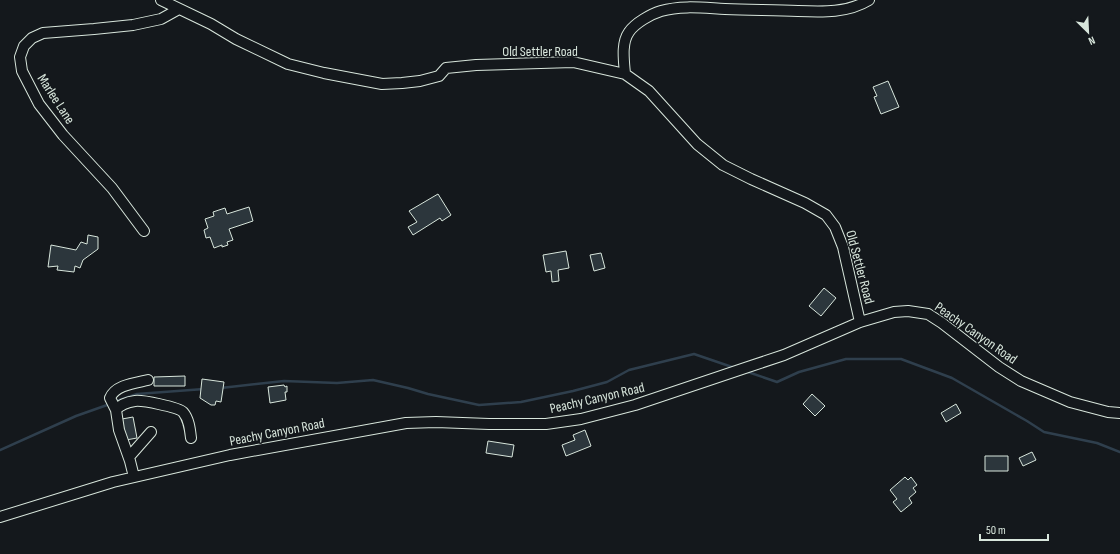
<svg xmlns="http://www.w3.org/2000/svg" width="1120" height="554" font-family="'Sofia Sans Condensed',sans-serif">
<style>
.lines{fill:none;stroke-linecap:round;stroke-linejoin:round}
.stream{stroke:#2f3f4d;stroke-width:2.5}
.building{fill:#2c363c;stroke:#d8e6dc}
.minor-casing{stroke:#d8e6dc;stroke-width:12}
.minor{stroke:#14181c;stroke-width:10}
.labels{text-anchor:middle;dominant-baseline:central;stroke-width:3;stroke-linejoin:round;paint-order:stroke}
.street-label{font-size:14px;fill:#d8e6dc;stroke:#14181c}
</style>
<rect width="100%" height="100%" fill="#14181c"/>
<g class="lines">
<!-- stream -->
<path class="stream" d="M745,371L777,382L799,372L846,359H901L952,378L1027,421L1044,432L1097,443L1120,452
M221,388L284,381L337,383L373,380L408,388L428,394L479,405L521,402L573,391L607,382L629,370L694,354L735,368
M114,402L137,394L204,389
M0,450L76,416L110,404"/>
</g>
<!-- building -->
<path class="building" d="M888,81L899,107L881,114L874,97L877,96L873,87Z
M438,194L451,215L442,221L440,218L413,235L408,227L417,222L409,211Z
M249,207L253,221L229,229L233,240L227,242L228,245L222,247V245L214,248L210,237L206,238L204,230L208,228L205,219L214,216L213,212L225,208L227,214Z
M88,235L98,237V249L83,260L80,268L75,266L74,272L57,270L58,266L48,267L51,245L76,250L81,242L87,244Z
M566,251L569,268L558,270L559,281L552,282L551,271L546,272L543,255Z
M601,253L605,268L594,271L590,255Z
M824,288L836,298L821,316L809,306Z
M185,376V386H154V377Z
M202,379L224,382L221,402L216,401L215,405H211L200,398Z
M284,385L285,387L287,386V392H285L286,400L270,403L268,387Z
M812,394L825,406L815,416L803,404Z
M956,404L961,413L946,422L941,413Z
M133,417L137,438L126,440L122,419Z
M585,430L591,446L566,456L562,445L575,440L573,435Z
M488,441L514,445L512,457L486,453Z
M1032,452L1036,460L1023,466L1019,458Z
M985,456H1008V471H985Z
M905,477L908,480L911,477L917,485L913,488L916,492L909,498L912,503L901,512L893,502L897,499L890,490Z"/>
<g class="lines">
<!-- minor casing -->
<g class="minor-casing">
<path id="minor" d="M161,0L211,24L236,39L288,64L324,73L382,84L402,83L420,81L439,76L446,68L476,65L573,62L625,74L649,91L697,144L723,165L751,179L805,203L826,215L835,227L843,247L860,322
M625,74C624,61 621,43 629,32C635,23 651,14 661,11C682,5 704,8 725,9C750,10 774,10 798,11C823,12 848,13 869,0
M144,231L112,188L63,135L39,104L22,71L20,57L24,46L32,38L43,33L94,29L133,25L161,19L179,9
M116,410L110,398C115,385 135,383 148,380
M129,457L151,432
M134,477L130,461L119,430L116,410C121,404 127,402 135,401C142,400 178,407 183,412C189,419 190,429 191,438
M0,517L113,482L230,455L406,423L436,422L489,424H546L581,419L635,405L748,367L784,355L860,322L894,312L908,311L928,314L942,323L999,367L1021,381L1070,402L1108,412L1120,413"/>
</g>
<!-- minor -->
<use href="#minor" class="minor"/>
</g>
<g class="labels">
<!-- street labels -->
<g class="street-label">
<text x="540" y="51">Old Settler Road</text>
<text transform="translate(56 99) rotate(57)">Marlee Lane</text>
<text transform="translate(860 267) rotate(75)">Old Settler Road</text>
<text transform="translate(976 333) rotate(35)">Peachy Canyon Road</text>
<text transform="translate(597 398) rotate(-13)">Peachy Canyon Road</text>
<text transform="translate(277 432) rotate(-11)">Peachy Canyon Road</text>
</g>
</g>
<!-- north arrow -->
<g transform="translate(1088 32) rotate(156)" stroke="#14181c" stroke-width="3" paint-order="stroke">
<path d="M0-3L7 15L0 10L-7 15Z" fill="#d8e6dc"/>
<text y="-6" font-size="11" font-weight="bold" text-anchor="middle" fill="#d8e6dc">N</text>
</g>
<!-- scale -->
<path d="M980 534v6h68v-6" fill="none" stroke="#d8e6dc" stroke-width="2"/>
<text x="986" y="534" font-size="12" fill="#d8e6dc" stroke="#14181c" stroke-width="3" paint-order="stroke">50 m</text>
</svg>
